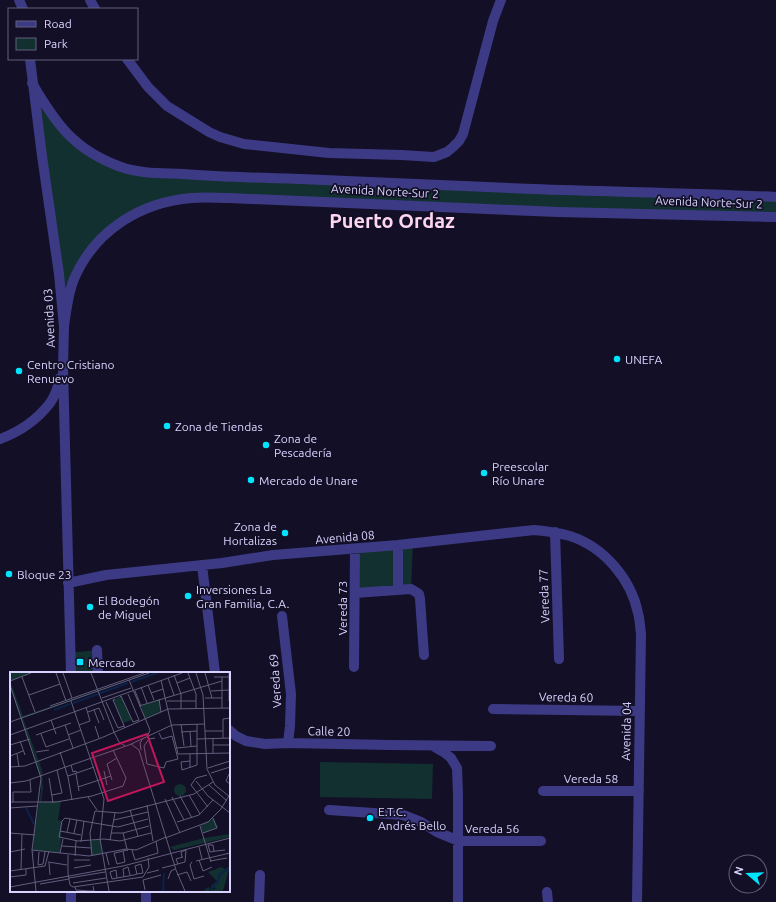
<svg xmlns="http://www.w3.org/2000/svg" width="776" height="902" font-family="Ubuntu,sans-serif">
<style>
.green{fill:#12302f}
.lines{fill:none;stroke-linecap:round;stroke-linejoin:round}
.minor{stroke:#3d3a85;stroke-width:10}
.poi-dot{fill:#00e5ff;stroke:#130f26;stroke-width:1.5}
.labels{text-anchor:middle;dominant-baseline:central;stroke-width:3.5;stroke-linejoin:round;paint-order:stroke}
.street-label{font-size:12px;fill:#d9d4ff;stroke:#130f26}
.poi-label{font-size:12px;fill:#d9d4ff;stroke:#130f26;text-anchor:start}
.town-label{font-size:20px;font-weight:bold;fill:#ffd6f0;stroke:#130f26}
.inset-river{fill:none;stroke:#0c2248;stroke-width:2}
.inset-road{fill:none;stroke:#625e7d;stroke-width:1}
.view{fill:#c2185b;fill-opacity:0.15;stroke:#c2185b;stroke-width:2}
.inset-edge{fill:none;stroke:#d9d4ff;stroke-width:2}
</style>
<rect width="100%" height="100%" fill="#130f26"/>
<!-- green -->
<path class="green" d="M32,83L82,147L135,171L776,197V217L193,198L122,221L82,264L64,327Z
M413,543L411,589L355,593V549Z
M97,650L98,673H70V653Z
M320,762L433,764L432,799L320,797Z"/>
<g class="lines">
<!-- minor -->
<path class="minor" d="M19,0L23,9
M90,0L95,9
M30,59L42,156L59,274L64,327L63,368L71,673
M127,59L148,87L167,106L209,132L220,137L244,144L329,153L401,155L434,157L447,152L453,147L459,141L463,134L493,21L501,0
M32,83C56,124 74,150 121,167C141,174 162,173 183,174C222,177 262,178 301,179C378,183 455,186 533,189C614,192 695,193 776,197
M64,327C66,311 68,294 74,279C95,230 141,202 192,198C204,197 217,198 229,198L558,212L776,217
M0,439C19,432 37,420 50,403C55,396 58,387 60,378
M555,532L559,659
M202,565L215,673
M68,583L106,575L222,563L273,555L398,545L534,530C546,531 559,533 570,536C604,547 631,579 638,613C640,620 640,627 641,634L637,902
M398,590V545
M355,593L411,589L419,594L420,599L424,655
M282,616L291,694L290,726L288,743
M97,650L98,673
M354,667L355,549
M493,709L640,711
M229,730L236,736L246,741L265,744L288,743L391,745L491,746
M433,746L445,753L451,758L457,768L458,795V902
M543,791H639
M329,810L403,815L421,822L437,832L459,841H541
M71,891V902
M547,892L548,902
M146,902V891
M259,902L260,875"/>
</g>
<!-- markers -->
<g class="poi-dot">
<circle cx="617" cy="359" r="4"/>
<circle cx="19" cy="371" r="4"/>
<circle cx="167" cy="426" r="4"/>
<circle cx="266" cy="445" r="4"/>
<circle cx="484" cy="473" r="4"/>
<circle cx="251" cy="480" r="4"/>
<circle cx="285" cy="533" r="4"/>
<circle cx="9" cy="574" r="4"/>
<circle cx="188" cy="596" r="4"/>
<circle cx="90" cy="607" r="4"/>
<rect x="76" y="658" width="8" height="8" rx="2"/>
<circle cx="370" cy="818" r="4"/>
</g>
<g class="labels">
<!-- street labels -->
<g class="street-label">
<text transform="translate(385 191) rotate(3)">Avenida Norte-Sur 2</text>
<text transform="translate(709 202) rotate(2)">Avenida Norte-Sur 2</text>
<text transform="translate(49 318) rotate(-93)">Avenida 03</text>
<text transform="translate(345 537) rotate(-5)">Avenida 08</text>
<text transform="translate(544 596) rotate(-92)">Vereda 77</text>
<text transform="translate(342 608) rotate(-90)">Vereda 73</text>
<text transform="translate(275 681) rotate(-94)">Vereda 69</text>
<text transform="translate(566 697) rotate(1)">Vereda 60</text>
<text transform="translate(329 731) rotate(1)">Calle 20</text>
<text transform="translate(626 731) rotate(-89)">Avenida 04</text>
<text x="591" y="778">Vereda 58</text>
<text x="492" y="828">Vereda 56</text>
</g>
<!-- poi labels -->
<g class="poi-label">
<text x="625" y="359">UNEFA</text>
<text x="27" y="364">Centro Cristiano<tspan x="27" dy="14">Renuevo</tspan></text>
<text x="175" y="426">Zona de Tiendas</text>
<text x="274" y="438">Zona de<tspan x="274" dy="14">Pescadería</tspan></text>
<text x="492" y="466">Preescolar<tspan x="492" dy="14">Río Unare</tspan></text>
<text x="259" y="480">Mercado de Unare</text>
<text x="277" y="526" text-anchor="end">Zona de<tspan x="277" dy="14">Hortalizas</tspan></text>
<text x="17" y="574">Bloque 23</text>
<text x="196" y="589">Inversiones La<tspan x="196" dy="14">Gran Familia, C.A.</tspan></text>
<text x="98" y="600">El Bodegón<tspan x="98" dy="14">de Miguel</tspan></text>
<text x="88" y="662">Mercado</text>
<text x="378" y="811">E.T.C.<tspan x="378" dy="14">Andrés Bello</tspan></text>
</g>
<!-- town labels -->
<g class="town-label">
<text x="392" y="220">Puerto Ordaz</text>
</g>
</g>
<!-- overview -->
<g transform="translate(10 672)">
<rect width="220" height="220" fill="#130f26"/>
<path d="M0,1H21L0,9L13,44L139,1L13,46L32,98L33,116L31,130L51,129L48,148L52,149L50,181L24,178L22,192L24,163L31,119V106L0,13ZM111,24L122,48L113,51L103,28ZM149,27L151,40L135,47L131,34ZM164 118a6 6 0 1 1 12 0a6 6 0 1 1-12 0ZM203,146L208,155L193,161L190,154ZM220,162V165L164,178L160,175L194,166ZM90,167L92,182L82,184L80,169ZM220,194L213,219H193L199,215V219L207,216L200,215L207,209L198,200L211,195L215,197Z" fill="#12302f"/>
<path class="inset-river" d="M121,10L147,1M63,31L118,11M44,38L60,32M16,136L24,152M153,219L154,201M199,219L207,211L210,202L220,196"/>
<path class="inset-road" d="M46,1L56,29M53,1L62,26M81,1L104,60L109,70L115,74M178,1L186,22V36M186,1L193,23L197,97L205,113L220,125M195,1L202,26M219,1V29M164,3L171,22V37M12,5L25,40M204,5H220M212,5V36M158,6L164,23M119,8L140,58L138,63M151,8L168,82L220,81M0,9L21,1M167,11L180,6M0,13L31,106L22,178L26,219M138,13L144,28M131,15L137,31M125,19L131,34M201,19L219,18M141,21L153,17M19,23L50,12M110,25L111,24L123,50L129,48L118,22M92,26L121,16M195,26H212M105,27L103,28L115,56M149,27L151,40M61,29L94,127L90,167L99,219M157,29H186M96,30L108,56L114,54M40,34L134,1M129,34L212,9M84,38L89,51M78,40L89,36L94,48M41,48L46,62M0,50L139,1M171,52L174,74M55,53L63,76M69,53L80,49L76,35M85,54L89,66M180,59L181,74M195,59H213M171,60L187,59M149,61L152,67L162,64M31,62L36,75L59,67M0,63L172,1M26,63L61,51M58,63L71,58M145,66L139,67L134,74L137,92L154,96L156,90L168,87L162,64M203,66V81M213,66V47L220,46M187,67L220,66M10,69L15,83M121,72L129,78L166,198L175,219M0,73L20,67M203,73H220M167,76L187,74M131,78L130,71L133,66M26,80L39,78M50,80L58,105L62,128M7,82L9,95M180,82V96M0,84L13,79M180,89L171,90L172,98L187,93V52M61,93L63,100L66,99L67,101M0,95L15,94L91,66L158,37L220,36M198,96L220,89M94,99L97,113M220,100L216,109L220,112M201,101L220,95M66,102L69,119M197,103L186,106L181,113L198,135M58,104L84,95M39,106L43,131M102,108L97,92L107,86M186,109L198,124L220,141M0,111L16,109L47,98L119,73L162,53L195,52M199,113L217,129M68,115L101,104M42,123L52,121L47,98M179,123L190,142M170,124L182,146M78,125L87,138M162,125L174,148M155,127L170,161M0,130H46L82,124L113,114L116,106L103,78M3,130V120H21L20,108M137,133L143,169M0,136L27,134M120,138L128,164M138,147L108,155L55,146L52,149L49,165L68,169L94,167L110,169L141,161M104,148L138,140M167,150L189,143L203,128M190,154L201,190M50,159L71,163M57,160L60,147M0,161L25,163M64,161L67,148M101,161H113L139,154M113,161L117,177M193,161L207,156L203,146M155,166L198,150L211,137L220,122M100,168L105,141M71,170L74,149M52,174L81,176M189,175L192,187M22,178L79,184L116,177L126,178L156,165M122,178L125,188L148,181L146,169M113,179L115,190L107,192L104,181H105L117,178L118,179M204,179L203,173H198L200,180L206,179L215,178M0,180L15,177M50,181L53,167M96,181L99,193M58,183V202L60,213L63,215L133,205L139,195L138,186M65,184L66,169M82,184L80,161L85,139L110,141L184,122L203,110M64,188H80M189,188L193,199L202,195M186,189L220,181M200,189L217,186M38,190L57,193M182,190L180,193L184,207L194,204M39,191L40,203M168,192L166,187L173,185M28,193L33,192L35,180M28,193L29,180M164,193L175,190L176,178L171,180L172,185M64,196L81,193M152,196L164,193M11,198L12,162M0,199L35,194L39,179M137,201L149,198M167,203L177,200L181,209M0,205L16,203V197M114,205L113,197L118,195L120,203M59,206L95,200M107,206L106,198L100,200L102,207L107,206L124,203L127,202L133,201L131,192L125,194L127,202M158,207L161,199L165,197M63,211L96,206M30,212L59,207M0,215L113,194L220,166M65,215L66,218L79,219H84L83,214M135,218L133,208L151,203"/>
<path class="view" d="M137,62L154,110L98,129L82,81Z"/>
<rect width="220" height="220" class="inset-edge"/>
</g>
<!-- legend -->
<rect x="8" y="8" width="130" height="52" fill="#130f26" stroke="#625e7d"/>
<rect x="16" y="21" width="20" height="6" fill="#3d3a85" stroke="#625e7d"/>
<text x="44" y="28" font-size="12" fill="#d9d4ff">Road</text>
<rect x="16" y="38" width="20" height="12" fill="#12302f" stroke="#625e7d"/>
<text x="44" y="48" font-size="12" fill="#d9d4ff">Park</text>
<!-- north arrow -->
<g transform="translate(748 874) rotate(289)"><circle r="19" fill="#130f26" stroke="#625e7d"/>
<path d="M0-3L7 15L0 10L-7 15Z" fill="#00e5ff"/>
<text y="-6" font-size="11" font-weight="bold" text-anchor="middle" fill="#d9d4ff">N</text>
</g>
</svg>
